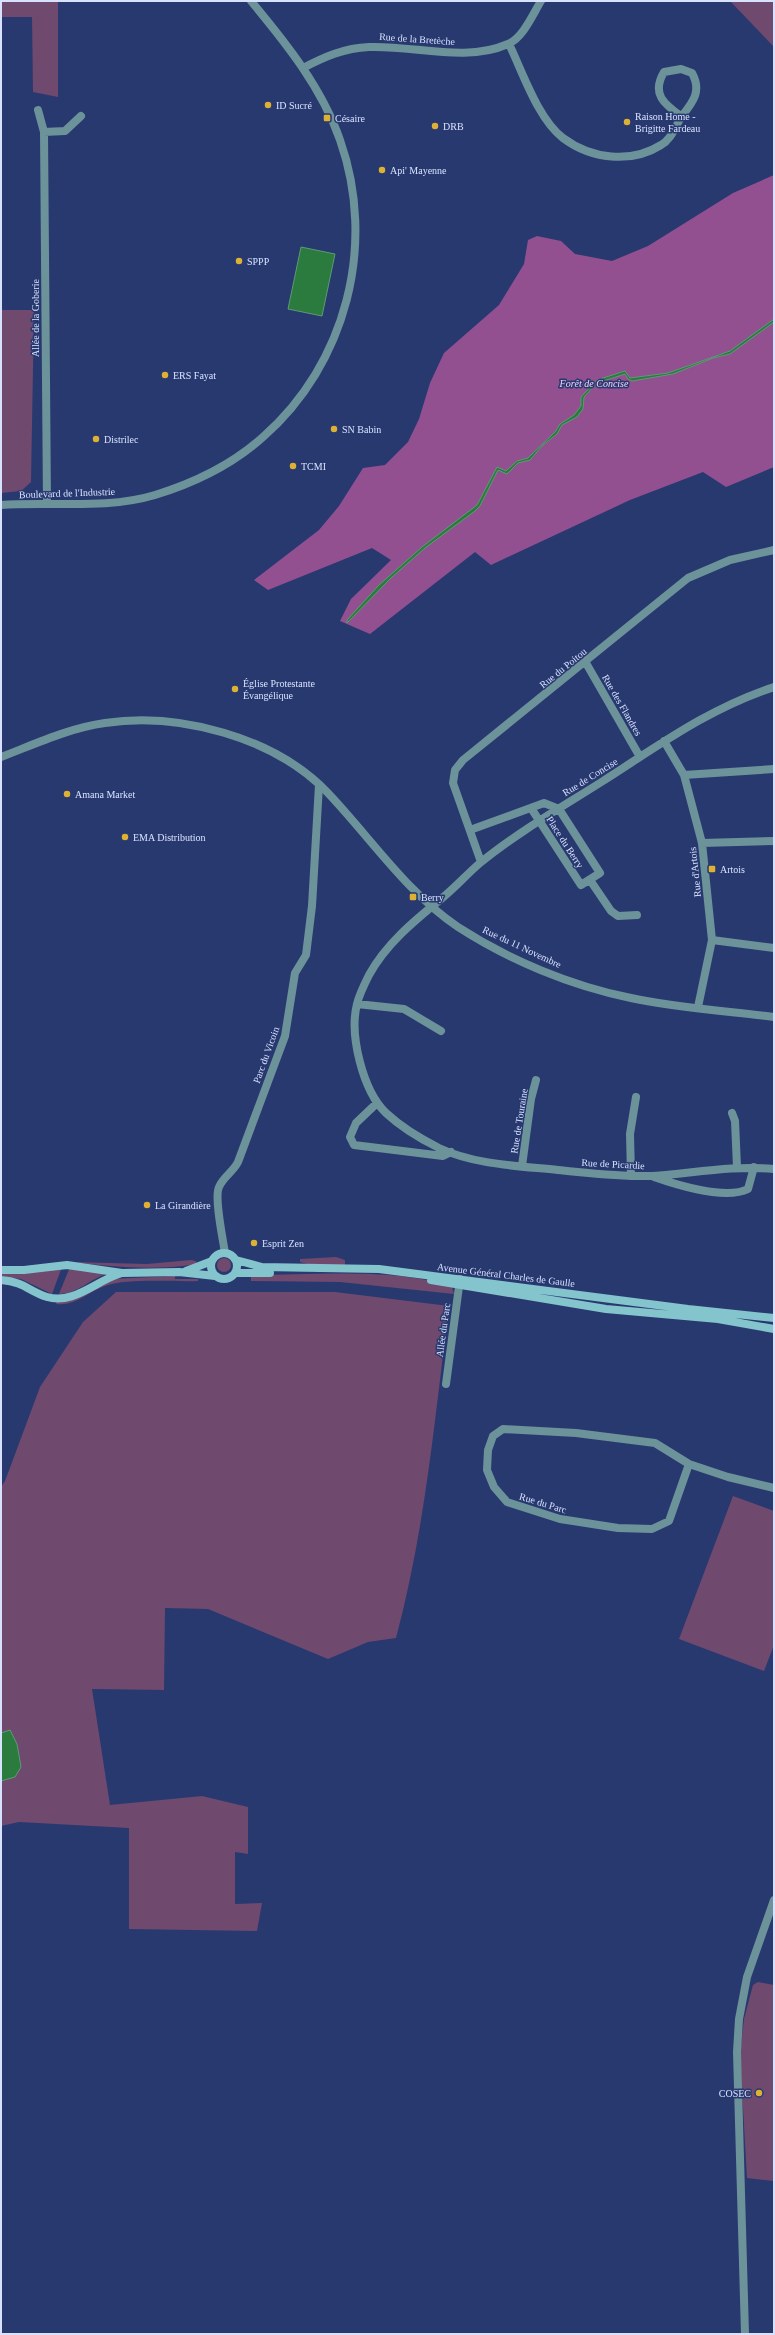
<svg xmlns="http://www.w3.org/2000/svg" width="775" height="2335" font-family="'Times New Roman',serif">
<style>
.green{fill:#6f496e}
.forest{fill:#925090}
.water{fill:#2a7b3d;stroke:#5e9a77}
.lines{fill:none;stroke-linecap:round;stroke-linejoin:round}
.minor{stroke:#6c9399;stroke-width:8}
.tertiary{stroke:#6c9399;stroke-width:8}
.secondary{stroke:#84c4cd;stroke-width:8}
.poi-dot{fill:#ddb133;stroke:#283970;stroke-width:1.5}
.labels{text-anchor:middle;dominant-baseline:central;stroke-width:3;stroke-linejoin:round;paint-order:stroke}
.street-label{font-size:10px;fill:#d8e2fe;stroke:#283970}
.poi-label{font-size:10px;fill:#d8e2fe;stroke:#283970;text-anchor:start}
.park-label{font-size:10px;font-style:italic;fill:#f9d4f6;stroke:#283970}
</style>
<rect width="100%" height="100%" fill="#283970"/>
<!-- green -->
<path class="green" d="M1,1H58V97L33,92L32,17H1Z
M730,1H774V47Z
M1,310H34L31,482L21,491L1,493Z
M336,1257L345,1260V1266H315L300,1262V1259Z
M217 1265a7 7 0 1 1 14 0a7 7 0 1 1-14 0Z
M191,1260L196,1261L197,1264C155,1271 113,1267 72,1262L147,1264Z
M62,1267L52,1294L21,1279L1,1277V1273Z
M70,1267L107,1274C89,1279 78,1294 59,1294Z
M251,1275C308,1275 400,1267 452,1287L454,1294L340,1282L251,1281Z
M175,1276V1279H198V1281C172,1282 128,1278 105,1286C87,1292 77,1306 56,1304L57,1301L110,1279Z
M116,1292H335L449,1306C435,1417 425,1530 396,1638L368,1642L328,1659L208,1609L165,1608L164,1690L92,1689L110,1805L202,1796L248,1807V1854L235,1852V1904L262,1903L257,1931L129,1929V1828L19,1822L1,1826V1487L5,1481L40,1387L83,1322Z
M733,1496L774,1511V1645L764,1671L679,1639Z
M758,1982L774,1985V2181L747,2178L740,2055L744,2019L753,1985Z"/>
<!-- forest -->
<path class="forest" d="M774,175V467L726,487L703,472L630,500L491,565L475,552L370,634L340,621L351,599L391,560L372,548L268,590L254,580L319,530L339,506L363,468L385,465L408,442L419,419L430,383L444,353L499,305L524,264L528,240L537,236L561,241L575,254L612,261L648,246L733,193Z"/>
<!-- water -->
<path class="water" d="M301,247L335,254L322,316L288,309Z
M774,319V322L730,354L713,358L673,374L632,381L628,379L625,374L597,383L584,397L583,409L577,417L562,425L557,434L543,445L530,460L518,463L507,474L498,470L480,506L475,511L425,548L391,578L347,623V620L379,585L422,547L477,505L497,467L506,471L517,461L528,458L555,432L560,424L574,415L581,406V397L597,380L625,371L630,378L668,373L730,351Z
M10,1730L17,1744L21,1767L15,1777L1,1781V1733Z"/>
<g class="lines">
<!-- minor -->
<path class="minor" d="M509,44C523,73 538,119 563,138C591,159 631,164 661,145C672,139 675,126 682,116C693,102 702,91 692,73L681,69L664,72C651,94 664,104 682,117
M303,68C324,57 344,48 369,47C414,45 465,63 508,44C523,38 533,14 541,1
M38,110L44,132L47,504
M44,132L65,131L81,116
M1,505C52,501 105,510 155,495C194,483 233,464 263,437C346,364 377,245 340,140C322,88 286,43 251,1
M586,663L640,757
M774,687C708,709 661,744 603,781C562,807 518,832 480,863C467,874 455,888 441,899C414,921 386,944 369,975C365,983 359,995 357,1004C349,1035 363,1091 386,1113C401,1127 421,1139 439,1148C475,1165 520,1166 558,1170C590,1173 621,1177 653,1176C694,1173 733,1165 774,1169
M664,741L684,775L702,843L712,940L698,1007
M684,775L774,769
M470,830L544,803L559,809L600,873L581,885L531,808
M702,843L774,841
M481,862L453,783L455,770L463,760L688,578L730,560L774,550
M590,880L611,911L618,916L637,915
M712,940L774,948
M357,1004L404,1009L441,1031
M377,1103L356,1123L350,1137L354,1145L443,1156L451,1152
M732,1113L735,1121L737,1167
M522,1166L531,1099L536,1080
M631,1175L630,1134L636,1097
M654,1177C677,1185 726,1200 748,1189L754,1167
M225,1253C223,1240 214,1197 219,1187C223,1177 233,1172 238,1162L285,1036L295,973L306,955L312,906L319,785
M446,1384L460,1279
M689,1464L669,1521L652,1529L618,1528L560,1519L507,1502L494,1487L487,1470L488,1450L493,1436L503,1429L576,1433L655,1443L689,1464L728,1477L774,1488
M745,2334L737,2052L739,2019L747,1977L774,1900"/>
<!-- tertiary -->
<path class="tertiary" d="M1,757C35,744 69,728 105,723C179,712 274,737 327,792C370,837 406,892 458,927C509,960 571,986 631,998C678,1008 727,1011 774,1017"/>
<!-- secondary -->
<path class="secondary" d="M211 1266a13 13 0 1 1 26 0a13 13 0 1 1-26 0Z
M236,1260L262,1267L379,1269L688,1309L774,1318
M1,1270H24L67,1265L122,1273L179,1272L215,1276
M186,1271L212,1261
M236,1273H270
M1,1280C25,1282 28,1291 47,1297C73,1305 96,1281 119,1274
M431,1280L606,1309L718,1319L774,1329"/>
</g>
<!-- markers -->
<g class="poi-dot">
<circle cx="268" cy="105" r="4"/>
<rect x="323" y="114" width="8" height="8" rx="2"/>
<circle cx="627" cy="122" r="4"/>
<circle cx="435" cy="126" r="4"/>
<circle cx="382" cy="170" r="4"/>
<circle cx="239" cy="261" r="4"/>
<circle cx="165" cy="375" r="4"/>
<circle cx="334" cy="429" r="4"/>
<circle cx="96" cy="439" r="4"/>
<circle cx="293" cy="466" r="4"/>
<circle cx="235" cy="689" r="4"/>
<circle cx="67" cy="794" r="4"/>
<circle cx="125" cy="837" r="4"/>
<rect x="708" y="865" width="8" height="8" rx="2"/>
<rect x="409" y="893" width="8" height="8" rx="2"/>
<circle cx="147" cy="1205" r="4"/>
<circle cx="254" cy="1243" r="4"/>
<circle cx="759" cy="2093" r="4"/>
</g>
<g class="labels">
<!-- street labels -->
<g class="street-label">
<text transform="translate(417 39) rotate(4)">Rue de la Bretèche</text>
<text transform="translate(35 318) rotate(-90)">Allée de la Goberie</text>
<text transform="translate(67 493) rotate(-2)">Boulevard de l'Industrie</text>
<text transform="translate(563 668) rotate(-39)">Rue du Poitou</text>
<text transform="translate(622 705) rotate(60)">Rue des Flandres</text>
<text transform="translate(590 777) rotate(-32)">Rue de Concise</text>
<text transform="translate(565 842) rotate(57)">Place du Berry</text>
<text transform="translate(695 872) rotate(-96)">Rue d'Artois</text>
<text transform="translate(522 947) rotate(25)">Rue du 11 Novembre</text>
<text transform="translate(266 1055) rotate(-70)">Parc du Vicoin</text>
<text transform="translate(519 1121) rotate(-81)">Rue de Touraine</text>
<text transform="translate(613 1164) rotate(3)">Rue de Picardie</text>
<text transform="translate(506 1275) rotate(7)">Avenue Général Charles de Gaulle</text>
<text transform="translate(443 1330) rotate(-82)">Allée du Parc</text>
<text transform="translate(543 1503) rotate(17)">Rue du Parc</text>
</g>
<!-- poi labels -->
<g class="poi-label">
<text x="276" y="105">ID Sucré</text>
<text x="635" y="116">Raison Home -<tspan x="635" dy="12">Brigitte Fardeau</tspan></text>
<text x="335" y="118">Césaire</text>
<text x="443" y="126">DRB</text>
<text x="390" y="170">Api' Mayenne</text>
<text x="247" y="261">SPPP</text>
<text x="173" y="375">ERS Fayat</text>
<text x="342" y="429">SN Babin</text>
<text x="104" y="439">Distrilec</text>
<text x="301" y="466">TCMI</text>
<text x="243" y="683">Église Protestante<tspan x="243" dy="12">Évangélique</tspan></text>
<text x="75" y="794">Amana Market</text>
<text x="133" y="837">EMA Distribution</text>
<text x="720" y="869">Artois</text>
<text x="421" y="897">Berry</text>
<text x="155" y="1205">La Girandière</text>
<text x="262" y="1243">Esprit Zen</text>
<text x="751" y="2093" text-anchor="end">COSEC</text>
</g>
<!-- park labels -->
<g class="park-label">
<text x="594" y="383">Forêt de Concise</text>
</g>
</g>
<!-- border -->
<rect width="775" height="2335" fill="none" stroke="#d8e2fe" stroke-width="4"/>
</svg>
